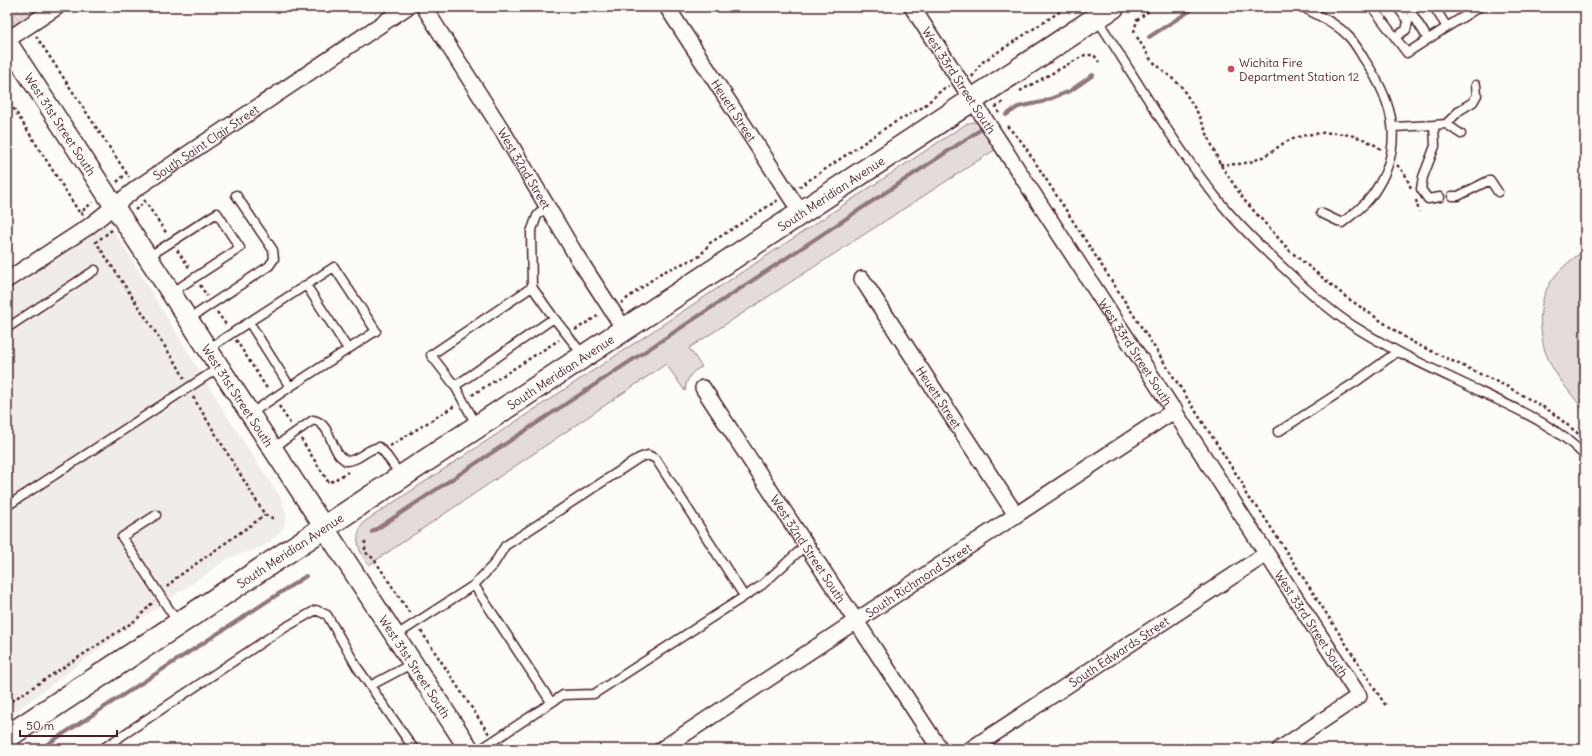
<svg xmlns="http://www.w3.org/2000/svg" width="1592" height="756" font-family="Delius,sans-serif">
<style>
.built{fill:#f0ece8}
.grass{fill:#e3dcda;stroke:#967e82}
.park{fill:url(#park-dots);stroke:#967e82}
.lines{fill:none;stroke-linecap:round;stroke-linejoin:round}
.stream{stroke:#91777b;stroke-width:4}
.service-casing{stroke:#4a1f2b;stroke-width:11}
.minor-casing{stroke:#4a1f2b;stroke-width:18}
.tertiary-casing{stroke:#4a1f2b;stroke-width:22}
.secondary-casing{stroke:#4a1f2b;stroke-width:25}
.path{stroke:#4a1f2b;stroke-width:2.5;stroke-dasharray:3 3;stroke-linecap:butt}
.service{stroke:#fdfcf7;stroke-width:8}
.minor{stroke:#fdfcf7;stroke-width:15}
.tertiary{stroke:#fdfcf7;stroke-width:19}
.secondary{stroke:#fdfcf7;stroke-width:22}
.poi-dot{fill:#d1495b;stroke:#fdfcf7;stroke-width:1.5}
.labels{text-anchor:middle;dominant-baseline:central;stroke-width:3;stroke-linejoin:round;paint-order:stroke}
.poi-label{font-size:12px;fill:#4a1f2b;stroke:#fdfcf7;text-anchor:start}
.street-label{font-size:12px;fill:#4a1f2b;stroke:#fdfcf7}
</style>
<defs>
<pattern id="park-dots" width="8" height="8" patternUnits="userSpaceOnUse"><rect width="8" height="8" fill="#e3dcda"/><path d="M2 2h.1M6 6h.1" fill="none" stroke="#c4bcbb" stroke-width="1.8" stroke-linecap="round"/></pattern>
</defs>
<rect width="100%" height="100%" fill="#fdfcf7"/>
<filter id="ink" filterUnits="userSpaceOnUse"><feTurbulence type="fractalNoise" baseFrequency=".025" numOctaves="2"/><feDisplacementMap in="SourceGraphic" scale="8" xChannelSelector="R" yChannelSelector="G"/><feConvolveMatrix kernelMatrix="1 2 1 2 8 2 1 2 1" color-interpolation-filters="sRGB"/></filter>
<g filter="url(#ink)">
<!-- built -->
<path class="built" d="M107,226L113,229L227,416L281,499L287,516L284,526L277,536L262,547L229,558L129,627L7,718V289L98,229Z"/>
<!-- grass -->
<path class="grass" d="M973,122L979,124L996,149L689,348L702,367C691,371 686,380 685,391L666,364L369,565C358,552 353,536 364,522L966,124Z
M1585,250V412C1571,393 1552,373 1545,351C1543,346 1543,341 1542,336C1535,295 1552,272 1585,250Z"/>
<!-- park -->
<path class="park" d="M7,7H42L12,27L7,19Z"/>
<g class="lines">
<!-- stream -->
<path class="stream" d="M1149,37L1196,7
M1006,115L1018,107L1042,102L1070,91L1093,75
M372,532L980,130
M40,749L306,576"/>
<!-- service casing -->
<g class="service-casing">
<path id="service" d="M1089,7C1132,71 1171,142 1219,201C1240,227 1264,250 1289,273C1309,292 1331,312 1355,327C1396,353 1440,372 1483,393C1519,410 1558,427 1585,456
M1303,7C1318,16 1335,22 1347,35C1354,41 1359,51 1364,59C1394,103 1406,147 1373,194C1365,206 1353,214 1342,223L1321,213
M1372,7L1407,53L1447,27
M1408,7L1428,39
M1434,7L1447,27L1479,7
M1395,37L1406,30L1408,22L1398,7
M1446,124L1460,110L1473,102L1477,95L1476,85
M1434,125L1446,124L1461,134
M1394,127L1434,125L1435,146L1423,177L1421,189L1428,199L1440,197
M1452,196H1458L1490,180L1498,192
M547,205L537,216L531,232L532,287L554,318
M148,257L217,213L240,248L171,293
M306,285L348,349
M189,319L269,266L274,259L273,250L236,195
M249,322L334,267L376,331L290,387
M7,328L95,270
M208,349L249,322L290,387L250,414
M455,386L431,355L532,287
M477,426L455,386L554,318L583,355
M1278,432L1357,381L1397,352
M273,448L313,420C329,423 330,443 339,455C340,457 344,459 346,461C359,461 366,449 379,447L384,452L401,476
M7,506L220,367
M156,515L122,537L178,623
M474,585L551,702
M395,636L474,585L494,564L505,546L639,458L648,455L656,459L744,596
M370,686L413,663
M102,749L279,631L316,610L327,615L357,667L414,749
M481,749L563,695L594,694L762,585L806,545"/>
</g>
<!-- minor casing -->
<g class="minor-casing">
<g id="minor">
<path id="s1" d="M424,7L505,135L576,255L624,329"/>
<path id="s2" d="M667,7L801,213"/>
<path id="s3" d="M912,7L1359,696L1280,749"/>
<path d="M7,40L57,7"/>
<path id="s4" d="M862,279L1016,515"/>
<path id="s5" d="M7,280L88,227L137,188L407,7"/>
<path id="s6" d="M703,388L940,749"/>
<path id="s7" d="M662,749L1175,410"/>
<path id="s8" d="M971,749L1266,554"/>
</g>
</g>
<!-- tertiary casing -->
<g class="tertiary-casing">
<g id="tertiary">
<path id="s9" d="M7,42L469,749"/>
</g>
</g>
<!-- secondary casing -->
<g class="secondary-casing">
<g id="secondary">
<path id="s10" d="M7,737L1113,7"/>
</g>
</g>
<!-- path -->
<path class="path" d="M1134,32L1137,20L1154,7
M36,36L129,177
M1137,37L1151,60L1181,86L1199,115L1220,164L1245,201L1290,251L1346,297L1412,342L1508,387L1550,411L1580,435
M972,77L981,63L1067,7
M1020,91L1085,55H1094L1099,62
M7,98L79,212
M1584,110L1585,111
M999,113L996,107L1003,102
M1007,126L1022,142L1242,483L1247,497L1259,509L1386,706
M1220,164C1238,165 1251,164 1268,154C1275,150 1281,144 1288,141C1317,128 1357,130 1382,150
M1397,165L1405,174L1411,188
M117,182L127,173
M799,187L890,125L923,107L943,89L949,86
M144,200L167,234
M1416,200L1419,212
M135,210L145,202
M83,215L81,212L93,202
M112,230L96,242L179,368L185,380
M177,250L190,269
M200,285L207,296
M621,303L661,273L700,256L710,243L778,200
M217,312L227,326
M575,330L599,315
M236,340L268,390
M472,395L559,340
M193,397L265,515L275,519
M279,406L291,425
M301,439L329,483L348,472
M390,446L456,405
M365,541V552L374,559L411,615
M167,587L176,578L265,515
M421,631L489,734
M7,704L136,620L154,601"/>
<!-- service -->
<use href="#service" class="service"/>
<!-- minor -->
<use href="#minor" class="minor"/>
<!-- tertiary -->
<use href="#tertiary" class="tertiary"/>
<!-- secondary -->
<use href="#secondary" class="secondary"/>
</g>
</g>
<!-- markers -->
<circle class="poi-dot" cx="1231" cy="69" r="4"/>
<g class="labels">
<!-- poi labels -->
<g class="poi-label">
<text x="1239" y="62">Wichita Fire<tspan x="1239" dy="14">Department Station 12</tspan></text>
</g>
<!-- street labels -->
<g class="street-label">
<text stroke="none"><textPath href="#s3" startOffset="87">West 33rd Street South</textPath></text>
<text stroke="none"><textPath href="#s2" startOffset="123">Heuett Street</textPath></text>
<text stroke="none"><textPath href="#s9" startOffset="98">West 31st Street South</textPath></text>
<text stroke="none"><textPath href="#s5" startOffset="242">South Saint Clair Street</textPath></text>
<text stroke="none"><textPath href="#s1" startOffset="190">West 32nd Street</textPath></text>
<text stroke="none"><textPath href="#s10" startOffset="987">South Meridian Avenue</textPath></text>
<text stroke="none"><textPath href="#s3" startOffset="411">West 33rd Street South</textPath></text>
<text stroke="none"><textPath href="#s10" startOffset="663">South Meridian Avenue</textPath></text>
<text stroke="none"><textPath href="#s9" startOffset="422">West 31st Street South</textPath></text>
<text stroke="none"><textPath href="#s4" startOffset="141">Heuett Street</textPath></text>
<text stroke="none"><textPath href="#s6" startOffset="192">West 32nd Street South</textPath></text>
<text stroke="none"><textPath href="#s10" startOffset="339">South Meridian Avenue</textPath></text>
<text stroke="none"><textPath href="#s7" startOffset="307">South Richmond Street</textPath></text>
<text stroke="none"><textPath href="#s3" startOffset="735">West 33rd Street South</textPath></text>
<text stroke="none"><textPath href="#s8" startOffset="177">South Edwards Street</textPath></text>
<text stroke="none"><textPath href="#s9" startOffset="746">West 31st Street South</textPath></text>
</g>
</g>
<!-- margin -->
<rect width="1592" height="756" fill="none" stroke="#fdfcf7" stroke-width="24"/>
<rect x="12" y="12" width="1568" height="732" fill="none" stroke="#4a1f2b" stroke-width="1.5" filter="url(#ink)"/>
<!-- scale -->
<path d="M20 730v6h97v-6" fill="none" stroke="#4a1f2b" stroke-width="2"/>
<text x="26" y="730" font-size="12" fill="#4a1f2b" stroke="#fdfcf7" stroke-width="3" paint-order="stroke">50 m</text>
</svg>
